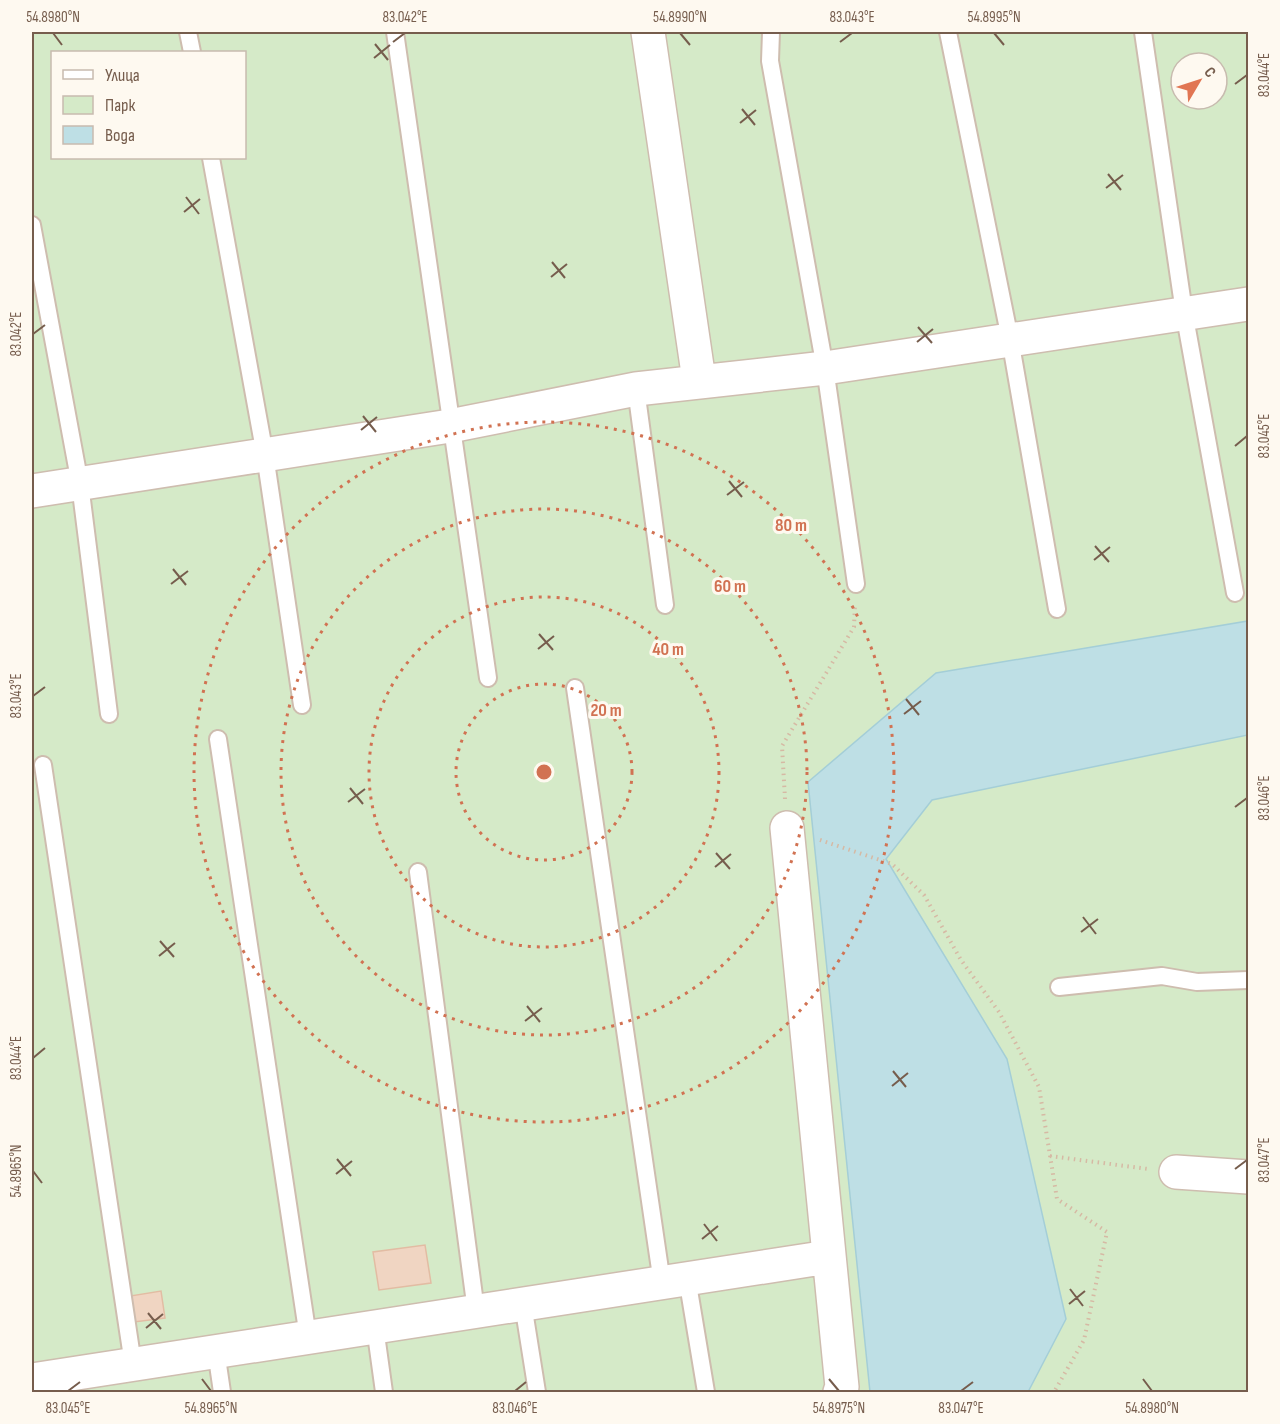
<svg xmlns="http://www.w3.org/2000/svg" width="1280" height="1424" font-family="'Sofia Sans Condensed',sans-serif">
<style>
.green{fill:#d5eac8;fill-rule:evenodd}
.water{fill:#bedfe5;stroke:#a4ced7;stroke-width:1.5}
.building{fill:#f0d5c2;stroke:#e2bca3;stroke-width:1.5}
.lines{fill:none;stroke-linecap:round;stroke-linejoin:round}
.lane-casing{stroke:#cebdaf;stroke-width:20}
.street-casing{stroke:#cebdaf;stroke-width:36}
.path{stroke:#d6b9a4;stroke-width:4;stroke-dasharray:1.5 4.5;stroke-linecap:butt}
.lane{stroke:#fff;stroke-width:16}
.street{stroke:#fff;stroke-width:33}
.ticks{fill:none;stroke:#765d4d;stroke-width:2}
.ring{fill:none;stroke:#d17252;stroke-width:3;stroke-dasharray:3 6}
.centre{fill:#d17252;stroke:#fef9f0;stroke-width:3}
.ring-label{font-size:18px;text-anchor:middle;font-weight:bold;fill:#d17252;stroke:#fef9f0;stroke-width:6;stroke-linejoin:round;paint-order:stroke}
.neatline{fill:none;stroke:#765d4d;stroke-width:2}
.ticks-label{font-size:15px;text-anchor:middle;fill:#765d4d}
</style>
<rect width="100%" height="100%" fill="#fcf5e9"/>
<!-- green -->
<path class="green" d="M32,32H1248V1392H32ZM52,52H244V158H52ZM1181,63H1217V99H1181Z"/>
<!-- water -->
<path class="water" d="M1248,621V735L932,800L886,859L1007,1059L1066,1319L1028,1392H870L808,782L936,673Z"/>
<!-- building -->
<path class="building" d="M425,1245L431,1283L379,1290L373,1252Z
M161,1291L165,1318L134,1322L130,1296Z"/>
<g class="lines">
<!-- lane casing -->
<g class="lane-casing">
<path id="lane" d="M188,32L192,52
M395,32L488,678
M771,32L770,61L825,368L856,584
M948,32L1010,339L1057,609
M1143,32L1184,312L1235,593
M211,158L265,455L302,705
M32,225L80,484L109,714
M636,389L665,605
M575,688L662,1283
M218,739L308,1337
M43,765L133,1364
M418,872L476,1311
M1059,987L1162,976L1197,982L1248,980
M687,1278L706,1392
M523,1304L537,1392
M375,1327L384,1392
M216,1351L222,1392"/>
</g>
<!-- street casing -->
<g class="street-casing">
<path id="street" d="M648,32L699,380
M32,491L450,426L636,389L825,368L1248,304
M787,828L842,1387L840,1392
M1176,1172L1248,1177
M32,1380L828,1257"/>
</g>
<!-- path -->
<path class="path" d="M785,799L782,746L854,627L855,604
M820,840L892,864L924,895L961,960L999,1012L1039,1087L1057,1199L1107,1232L1084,1340L1054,1392
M1050,1156L1148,1169"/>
<!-- lane -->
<use href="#lane" class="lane"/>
<!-- street -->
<use href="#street" class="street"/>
</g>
<!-- ticks -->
<path class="ticks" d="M53,33L62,45M680,33L690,45M994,33L1004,45M393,42L405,33M840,42L852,33M375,44L388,60M374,58L390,45M1235,84L1247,75M742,109L755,125M740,123L756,110M1108,174L1121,190M1106,188L1123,175M186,197L199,214M184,212L200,199M552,262L565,278M551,277L567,264M918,327L932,343M33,334L45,325M917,342L933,329M363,416L376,432M361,430L377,417M1235,446L1247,436M729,481L742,497M727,495L744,482M1095,546L1109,562M1094,560L1110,547M173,569L186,585M171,584L188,571M539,634L553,650M538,649L554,636M33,696L45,687M906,699L919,715M904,714L921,701M350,788L363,804M348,802L365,789M1235,807L1247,798M716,853L730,869M715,867L731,854M1083,917L1096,934M1081,932L1098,919M160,941L174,957M159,956L175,943M527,1006L540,1022M525,1021L542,1008M33,1058L45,1048M893,1071L906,1087M892,1086L908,1073M337,1159L351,1176M1235,1169L1247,1160M33,1171L42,1183M336,1174L352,1161M704,1224L717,1241M702,1239L718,1226M1070,1289L1083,1306M1069,1304L1085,1291M148,1313L161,1329M146,1328L163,1314M202,1379L211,1391M829,1379L839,1391M1143,1379L1152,1391M68,1391L80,1382M515,1391L526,1382M961,1391L973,1382"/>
<!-- distance rings -->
<g class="ring">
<circle cx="544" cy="772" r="88"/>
<circle cx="544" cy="772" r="175"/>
<circle cx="544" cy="772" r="263"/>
<circle cx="544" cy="772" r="350"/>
</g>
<circle cx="544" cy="772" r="9" class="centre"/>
<g class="ring-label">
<text x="791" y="531">80 m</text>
<text x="730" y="592">60 m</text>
<text x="668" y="655">40 m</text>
<text x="606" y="716">20 m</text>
</g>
<!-- border -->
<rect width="1280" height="1424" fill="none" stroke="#fef9f0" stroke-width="66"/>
<!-- legend -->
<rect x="51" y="51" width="195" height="108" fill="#fef9f0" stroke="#c8bbaf" stroke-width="1.5"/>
<rect x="63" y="70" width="30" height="9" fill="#ffffff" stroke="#c8bbaf" stroke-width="1.5"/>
<text x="105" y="81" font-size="18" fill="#765d4d">Улица</text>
<rect x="63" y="96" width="30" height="18" fill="#d5eac8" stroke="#c8bbaf" stroke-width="1.5"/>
<text x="105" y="111" font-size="18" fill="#765d4d">Парк</text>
<rect x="63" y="126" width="30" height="18" fill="#bedfe5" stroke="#c8bbaf" stroke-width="1.5"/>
<text x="105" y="141" font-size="18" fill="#765d4d">Вода</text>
<!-- north arrow -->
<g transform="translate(1199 81) rotate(51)"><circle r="28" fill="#fef9f0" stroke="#c8bbaf" stroke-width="1.5"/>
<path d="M0-4.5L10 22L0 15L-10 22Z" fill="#e17653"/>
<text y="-9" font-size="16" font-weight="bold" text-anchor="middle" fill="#765d4d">С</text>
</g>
<rect x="33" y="33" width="1214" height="1358" class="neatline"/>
<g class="ticks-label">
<text x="53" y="22">54.8980°N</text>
<text x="405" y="22">83.042°E</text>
<text x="680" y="22">54.8990°N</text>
<text x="852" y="22">83.043°E</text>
<text x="994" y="22">54.8995°N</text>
<text transform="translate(1264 75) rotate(-90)" y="5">83.044°E</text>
<text transform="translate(16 334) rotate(-90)" y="5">83.042°E</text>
<text transform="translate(1264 436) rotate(-90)" y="5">83.045°E</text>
<text transform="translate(16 696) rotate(-90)" y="5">83.043°E</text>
<text transform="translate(1264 798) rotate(-90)" y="5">83.046°E</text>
<text transform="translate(16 1058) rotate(-90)" y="5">83.044°E</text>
<text transform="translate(1264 1160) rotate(-90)" y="5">83.047°E</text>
<text transform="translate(16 1171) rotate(-90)" y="5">54.8965°N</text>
<text x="68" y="1413">83.045°E</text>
<text x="211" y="1413">54.8965°N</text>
<text x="515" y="1413">83.046°E</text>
<text x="839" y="1413">54.8975°N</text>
<text x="961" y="1413">83.047°E</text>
<text x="1152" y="1413">54.8980°N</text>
</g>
</svg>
